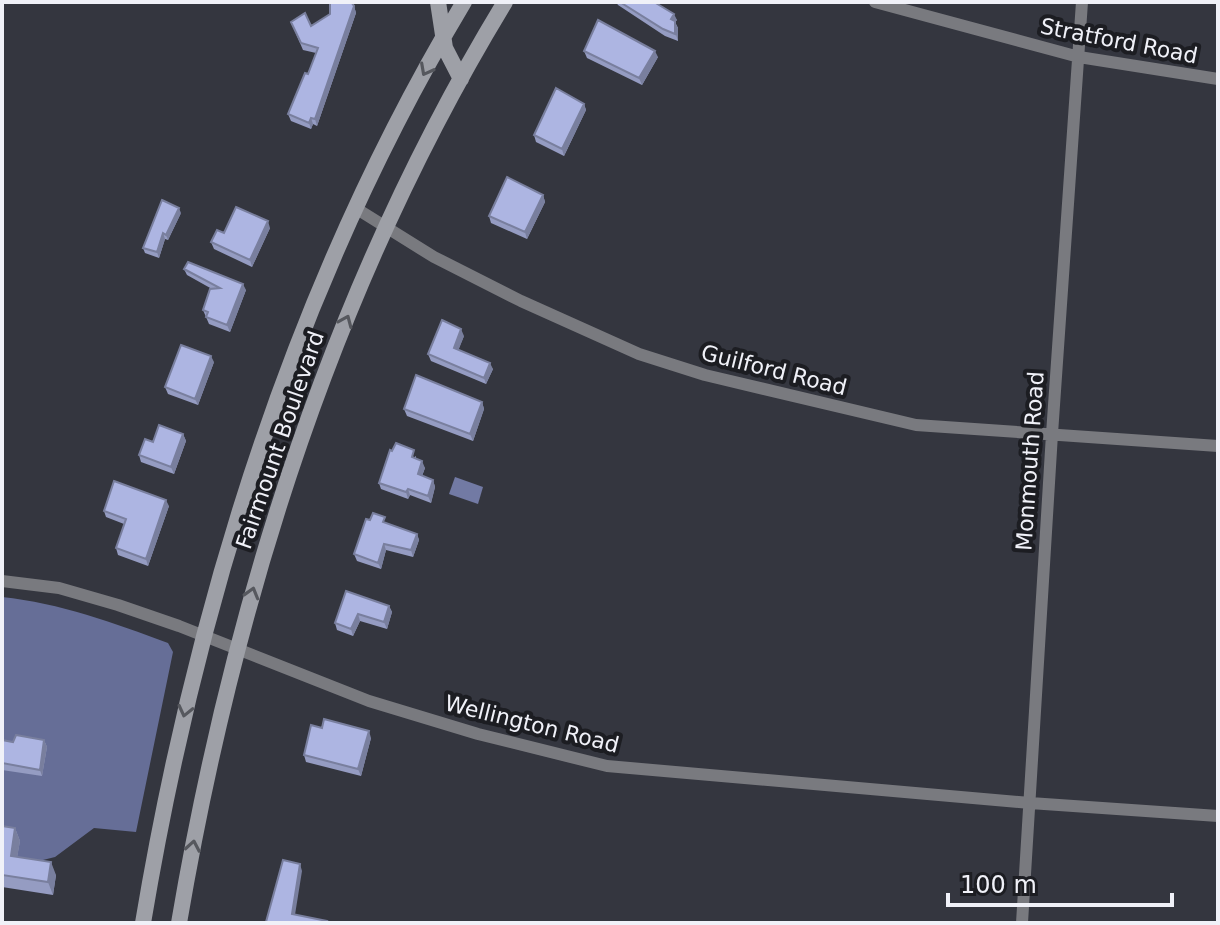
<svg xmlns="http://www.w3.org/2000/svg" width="1220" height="925" font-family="'DejaVu Sans',sans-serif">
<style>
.forest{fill:#666e97}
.water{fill:#727aa4}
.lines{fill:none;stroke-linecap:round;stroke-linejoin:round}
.minor{stroke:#797a7f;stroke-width:12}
.secondary{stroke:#9ea0a7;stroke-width:16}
.wall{fill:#959cc2}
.shaded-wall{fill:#797f9e}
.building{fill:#adb5e2;stroke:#797f9e;stroke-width:2}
.oneway{stroke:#56585e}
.labels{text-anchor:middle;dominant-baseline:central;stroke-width:8;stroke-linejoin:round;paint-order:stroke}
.street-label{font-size:22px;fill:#f0f1f8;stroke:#1c1d22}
</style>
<rect width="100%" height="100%" fill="#34363f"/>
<!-- forest -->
<path class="forest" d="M2,597C60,603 114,623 168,643L173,652L136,832L94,828L55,857L39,861L2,858Z"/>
<!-- water -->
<path class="water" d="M455,477L483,487L478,504L449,494Z"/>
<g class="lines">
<!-- minor -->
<path class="minor" d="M875,2L1079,57L1218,79
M357,209L434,257L521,301L639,354L705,375L916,425L1218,446
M2,581L59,588L118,605L179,626L369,701L478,734L607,766L1030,803L1218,816
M1022,923L1052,434L1082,2"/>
<!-- secondary -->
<path class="secondary" d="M438,2L445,48L461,79
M143,923C197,601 295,284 464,2
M179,923C234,600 334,283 505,2"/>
</g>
<!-- wall -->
<path class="wall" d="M616,2H656L677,20L675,22L678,28V41L665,36L618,5Z
M354,6L356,13L317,126L313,124L311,129L291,121L288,114L308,74L316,53L303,50L291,22L311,26Z
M584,51L658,57L642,85L587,58Z
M584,104L586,110L564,156L536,142L534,135Z
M543,195L545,202L527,239L491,223L489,216Z
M181,213L168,240L165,239L159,258L145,253L143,248Z
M270,228L252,267L214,249L211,242L224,233Z
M184,269L246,290L230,332L209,324L203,310L212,289L187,275Z
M464,336L458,350L493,369L486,384L431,361L428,354Z
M214,362L198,405L168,394L165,387Z
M482,402L484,409L473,441L407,416L404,409Z
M183,434L186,441L174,474L141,462L139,455Z
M416,456V459L425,468L422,476L433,480L435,487L431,503L410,495L408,499L381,489L379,483Z
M169,506L148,566L118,555L116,548L124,524L106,517L104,511Z
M387,524L417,534L419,540L413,557L386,550L381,569L357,561L354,554Z
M346,591L389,606L392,612L387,629L360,621L353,636L337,630L335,623Z
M322,728L371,738L361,776L306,762L304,755Z
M2,740L13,742L44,740L47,747L42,776L2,770Z
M2,826L15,828L20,841L17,857L56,875L53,895L2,887Z"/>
<!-- shaded-wall -->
<path class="shaded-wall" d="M354,6L356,13L317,126L315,119Z
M674,14L677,20L675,22L678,28V41L671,19Z
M655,51L658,57L642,85L639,78Z
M584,104L586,110L564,156L562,149Z
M311,118L313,124L311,129L309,123Z
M543,195L545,202L527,239L525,232Z
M179,208L181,213L168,240L166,235Z
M268,221L270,228L252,267L250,260Z
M163,233L165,239L159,258L157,252Z
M243,284L246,290L230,332L227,325Z
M461,329L464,336L457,354L454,348Z
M211,356L214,362L198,405L195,399Z
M490,363L493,369L486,384L484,378Z
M482,402L484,409L473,441L470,434Z
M183,434L186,441L174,474L171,467Z
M422,461L425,468L420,481L418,474Z
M433,480L435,487L431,503L428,496Z
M408,489L410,495L408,499L406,492Z
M166,500L169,506L148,566L146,559Z
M417,534L419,540L413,557L411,550Z
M384,544L386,550L381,569L378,563Z
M389,606L392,612L387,629L384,622Z
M358,614L360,621L353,636L351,629Z
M369,731L371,738L361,776L358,769Z
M44,740L47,747L42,776L40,770Z
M15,828L20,841L15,869L11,856Z
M51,862L56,875L53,895L48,882Z
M300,864L302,871L294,921L292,914Z"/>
<!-- building -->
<path class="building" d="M330,2H351L354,6L315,119L311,118L309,123L288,114L305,73L308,74L318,48L301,43L291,22L305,13L311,26L330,14Z
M620,2H654L674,14L671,19L675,21V34L663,29Z
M598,20L655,51L639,78L584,51Z
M556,88L584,104L562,149L534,135Z
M507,177L543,195L525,232L489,216Z
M162,200L179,208L166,235L163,233L157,252L143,248Z
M236,207L268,221L250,260L211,242L217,230L224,233Z
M188,262L243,284L227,325L206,317L208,312L203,310L210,289L220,288L184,269Z
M442,320L461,329L454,348L490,363L484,378L428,354Z
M181,345L211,356L195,399L165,387Z
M416,375L482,402L470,434L404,409Z
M159,425L183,434L171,467L139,455L145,439L153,442Z
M396,443L414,450L412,457L422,461L418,474L433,480L428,496L408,489L406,492L379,483L390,450L392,451Z
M114,481L166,500L146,559L116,548L126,519L104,511Z
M373,513L385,517L383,522L417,534L411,550L384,544L378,563L354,554L366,519L370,520Z
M346,591L389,606L384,622L358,614L351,629L335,623Z
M324,719L369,731L358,769L304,755L311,725L322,728Z
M16,735L44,740L40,770L2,763V740L13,742Z
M2,826L15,828L11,856L51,862L48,882L2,875Z
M283,860L300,864L292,914L327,921L326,923H271L266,922Z"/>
<!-- one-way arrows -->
<defs><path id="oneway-chevron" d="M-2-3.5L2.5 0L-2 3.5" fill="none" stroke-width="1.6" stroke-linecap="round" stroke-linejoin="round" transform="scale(2)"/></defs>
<g class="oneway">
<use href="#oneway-chevron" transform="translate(426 70) rotate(118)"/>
<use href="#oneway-chevron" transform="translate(346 321) rotate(-67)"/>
<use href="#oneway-chevron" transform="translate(252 593) rotate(-74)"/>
<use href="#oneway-chevron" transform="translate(185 711) rotate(103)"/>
<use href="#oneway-chevron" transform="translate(193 846) rotate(-80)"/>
</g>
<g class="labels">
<!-- street labels -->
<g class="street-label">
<text transform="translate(1119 41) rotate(11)">Stratford Road</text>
<text transform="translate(774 370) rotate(14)">Guilford Road</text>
<text transform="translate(280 440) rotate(-71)">Fairmount Boulevard</text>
<text transform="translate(1030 461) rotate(-86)">Monmouth Road</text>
<text transform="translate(532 724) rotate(14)">Wellington Road</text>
</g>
</g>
<!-- border -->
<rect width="1220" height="925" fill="none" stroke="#f0f1f8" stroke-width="8"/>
<!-- scale -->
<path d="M948 893v12h224v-12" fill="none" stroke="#f0f1f8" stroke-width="4"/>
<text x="960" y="893" font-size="24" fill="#f0f1f8" stroke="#1c1d22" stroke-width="6" paint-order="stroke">100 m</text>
</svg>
